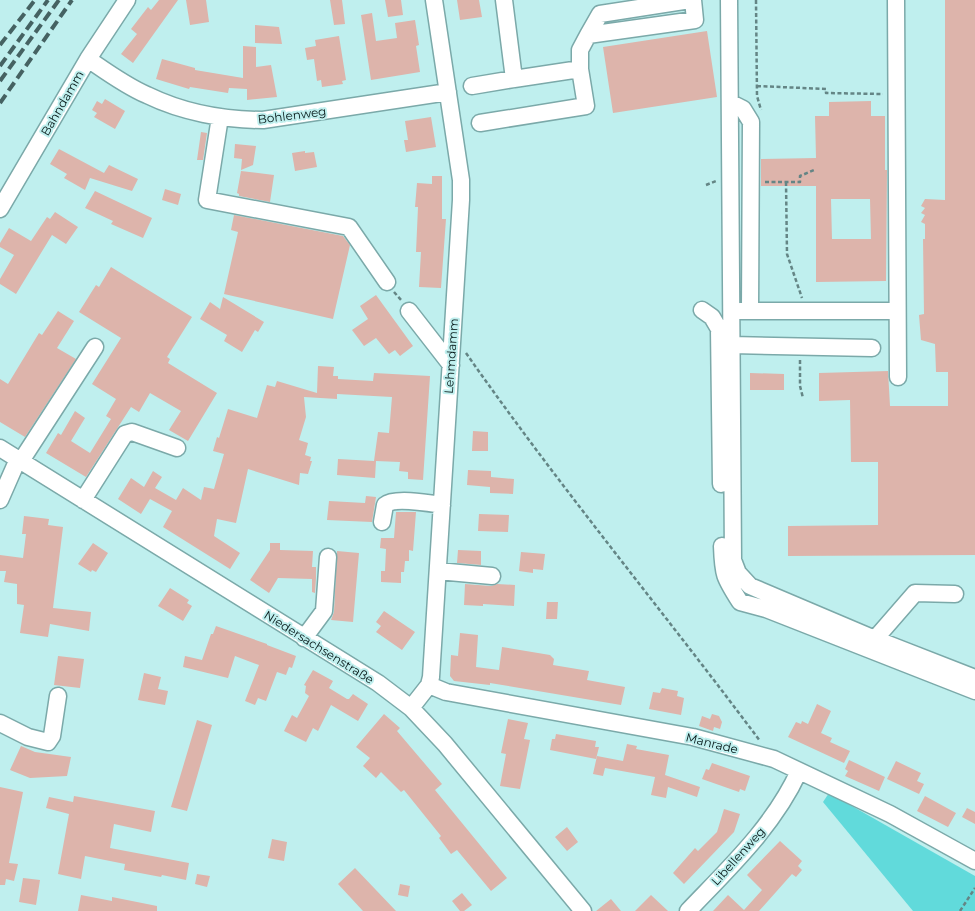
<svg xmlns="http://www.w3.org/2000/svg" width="975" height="911" font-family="Montserrat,sans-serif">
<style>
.green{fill:#61dadb}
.building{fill:#ddb4ab;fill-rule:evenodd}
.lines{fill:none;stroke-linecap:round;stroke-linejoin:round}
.minor-casing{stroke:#7ba9a9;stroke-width:19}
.path{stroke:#648585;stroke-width:2.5;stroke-dasharray:4 2.5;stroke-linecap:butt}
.minor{stroke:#fff;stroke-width:16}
.rail{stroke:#456262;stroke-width:4;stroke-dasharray:10 5;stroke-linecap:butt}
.labels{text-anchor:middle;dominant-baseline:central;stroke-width:4;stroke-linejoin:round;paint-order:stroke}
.street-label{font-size:12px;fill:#051717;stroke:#bfefee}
</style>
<rect width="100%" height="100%" fill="#bfefee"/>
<!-- green -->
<path class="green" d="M829,793L975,876V911H913L823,802Z"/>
<!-- building -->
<path class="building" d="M159,0H178L133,63L121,54L137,34L131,29L148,7L151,10Z
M186,0H206L209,22L190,25Z
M330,0H342L345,24L334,25Z
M385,0H401L403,15L388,17Z
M457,0H479L482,17L460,20Z
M945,0H975V555L788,556V526L878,525V462H851L850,400L819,401V373L888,371L890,406H948V372H936L935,344L921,340L919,315L924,314L923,239H925V224L921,222L925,215L921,213L925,208L921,206L925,199L945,200Z
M372,13L376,41L397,38L395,23L415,20L419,45L416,46L420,72L371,80L361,15Z
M255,25L279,27L282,44L255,43Z
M707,31L717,97L613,113L603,47Z
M339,36L346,80L342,81L343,84L322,87L321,80L317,81L314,59L307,60L305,48L316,46L315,40Z
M243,46L256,47V67L271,65L277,97L247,100V89L229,88L228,93L190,87L189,89L156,79L162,59L195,68V70L243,78Z
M105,99L125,111L115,129L94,117L97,113L92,110L97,101L102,104Z
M871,101V116H885V170H887L886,281L816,282V186H761V159L816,158L815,116H829V102ZM831,199H870L871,239H832Z
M431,117L436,147L406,152L404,140H408L405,121Z
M201,132L207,133L203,160H197Z
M235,144L256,146L253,165L241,170L242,159L234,158Z
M59,149L104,173L109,165L138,179L132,191L90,178L85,190L64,178L67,174L50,164Z
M305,151V153L314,152L317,167L295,171L292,153Z
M241,171L274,175L270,202L239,196V194L237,193Z
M432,176H442V219H446L441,288L419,287L421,252H416L418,207H415L417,183L432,184Z
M165,189L181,194L178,205L162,200Z
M95,191L152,218L143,238L111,224L113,221L85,208Z
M55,212L78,227L66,244L52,235L16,294L0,284V279L14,255L0,247V243L9,228L31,241L47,217L50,219Z
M234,215L343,236L350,245L333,319L224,294L238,232L231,230Z
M111,267L192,317L167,357L170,359L168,363L217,393L188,441L169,430L181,411L150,393L139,412L131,407L86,477L46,453L58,433L61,435L75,411L85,418L71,441L90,453L111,419L106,416L116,399L92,384L121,338L79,312L96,285L99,287Z
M376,295L413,346L400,356L395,350L389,354L376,338L364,346L352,330L368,319L360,306Z
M223,297L264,322L258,332L255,330L242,352L224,341L227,335L200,319L210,302L220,309Z
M58,311L74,321L57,348L76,359L25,437L0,422V379L8,384L39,333L42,335Z
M318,366L334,367L333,376H338V379L373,381L374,373L430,376L423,480L408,479V472L399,471L400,462L376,461L375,478L337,475L338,459L374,461L378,432L389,433L392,397L337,394V399L304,397L306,417L299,440L308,443L305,455L311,457L310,461H312L308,474L300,473L299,485L248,469L236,523L217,519L214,536L240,553L230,569L163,527L172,511L150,499L141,514L118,499L131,478L144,487L153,471L162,477L155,488L176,500L183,488L201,500L204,487L214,489L224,454L213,451L217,437L219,438L228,409L257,418L267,385L275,387L277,381L317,393Z
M750,373L784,374V390H750Z
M473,431L488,432V451H472Z
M468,470L491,471V477L514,479L513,494L490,493V487L467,485Z
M366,496L376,497L372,522L327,520L329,501L365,503Z
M396,512H416L413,551L409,550V561H405L404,572H401V583L381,582V571H385L386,549L380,548L381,538H394Z
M479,514L509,515L508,532L478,531Z
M24,516L49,519L48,525L63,527L53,608L91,612L89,631L50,624L48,637L20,633L24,605L17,604V584L4,582L6,571H0V555L23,558L26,534H22Z
M93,543L108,553L96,572L92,570L91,572L78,564Z
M270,543H280V550L313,551L312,567H316V578L315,593L312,592V579L278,578L269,593L250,580L270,550Z
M458,550L481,551V565L457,563Z
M337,551L359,553L353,622L331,620L334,612Z
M521,552L545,554L543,570L533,569V573L519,571Z
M465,584L491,586L497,584L515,585L514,606L483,604V606L464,605Z
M170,588L189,600L187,603L192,606L183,621L158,606Z
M547,602H558L557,619H546Z
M384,611L415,632L402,650L376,632L381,626L376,622Z
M216,626L267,644V645L296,656L292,668L289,667L286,675L277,672L266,701L258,698L255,705L245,701L259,665L235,656L228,678L183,667L185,656L202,660L211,634H213Z
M460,633L478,635L476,667L499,670L502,647L550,655L554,659L553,665L589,671L587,680L625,687L621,705L490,683V685L454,681L450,676L451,655L458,656Z
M58,656L84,659L80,688L54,685Z
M313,670L333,681L329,688L347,699H349L353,694L368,704L358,721L331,705L318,731L313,728L306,742L284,731L292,715L297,718L309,696L305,693L306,686L304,685Z
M144,673L161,677L158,689L168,691L165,705L138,700Z
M662,688L678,691L677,696L684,698L681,715L649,709L653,692L660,693Z
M817,704L831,711L821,733L832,738L830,742L850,751L844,763L788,737L796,722L801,724L802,721L808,724Z
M384,714L400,728L397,731L442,784L435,790L507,878L491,891L457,850L451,854L439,838L441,836L404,790L401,792L381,772L376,778L363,766L370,758L356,747Z
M712,714L719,716L722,722L720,729L714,727L713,731L699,726L702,716L710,719Z
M508,719L528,723L524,739L530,740L520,789L500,786L506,754L501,753Z
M197,720L212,725L187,811L171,807Z
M556,734L596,741L595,747H599L596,759L550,750L552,739H555Z
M627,744L637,746L636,749L669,755L665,775L700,787L697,797L668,787L666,798L651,795L655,777L605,768L603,776L593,774L597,756L623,761Z
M21,746L35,752L71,757L67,776L30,778L10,770Z
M849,760L885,777L879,791L845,776L848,771L845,769Z
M896,761L921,773L917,781L924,784L919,794L887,779Z
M712,763L750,776L745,791L740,789L739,792L702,779L706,769L709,770Z
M0,787L23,792L9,863L18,864L14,881L6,879L5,885H0Z
M74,796L155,811L151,832L114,824L110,848L189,863L186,880L162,875L161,877L124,870L125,864L85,856L81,879L58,874L69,814L46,808L49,797L73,802Z
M925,796L956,813L948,827L917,811Z
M967,808L975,812V824L962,817Z
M724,809L740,814L734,832L684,884L673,873L695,848L698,851L717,832Z
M567,827L578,842L567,851L555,837Z
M272,839L287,842L284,861L268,858Z
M780,841L802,861L798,866L802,870L796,877L792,874L759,911H713L728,895L744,910L762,890L747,875Z
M355,868L396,911H363L338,884Z
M197,874L210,876L207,887L195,884Z
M23,878L40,880L36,905L19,902Z
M400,884L410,886L408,897L398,895Z
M462,893L472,905L464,911H460L452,901Z
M81,895L112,901V897L157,906V911H78Z
M651,895L668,911H635Z
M611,899L621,911H596Z"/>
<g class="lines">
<!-- minor casing -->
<g class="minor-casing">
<path id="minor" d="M729,0L733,560L738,573L750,586L875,639L975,678
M896,0L898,377
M588,35L600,14L690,0
M88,59C107,72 126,86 147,95C182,112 224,120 263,120L448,92
M580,69V50L588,35L695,20L693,0
M472,86L514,79L504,0
M731,103L743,109L751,122L750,311
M220,117L207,200L349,227L387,282
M480,123L586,106L580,69L514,79
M0,209L88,59L127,0
M702,310L712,317L719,329L721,484
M409,311L451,365
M740,311H897
M732,345L872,348
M0,448L378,683L411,708L445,744L583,911
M21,461L95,347
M0,500L18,459
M83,500L125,434L132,432L177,448
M382,522L385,505C394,497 429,503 442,505
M722,546C723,575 724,577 740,602L766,609L975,691
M438,571L492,576
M304,638L324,611L328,557
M875,639L915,593L955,594
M429,685L446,692L693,737L774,759L890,814L975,861
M411,708L429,685L431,677L461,200V180L434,0
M0,723L28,737L48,742L52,736L58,696
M688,911C729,868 774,826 799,771"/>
</g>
<!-- path -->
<path class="path" d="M756,0L757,96L761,110
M757,86L826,89V93L883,94
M765,182H800V176L814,170
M786,182L787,254L802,298
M706,185L716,181
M394,292L402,301
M466,353C559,486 663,611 760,741
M800,360V386L803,398
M960,911L975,888"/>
<!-- minor -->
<use href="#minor" class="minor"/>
<!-- rail -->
<path class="rail" d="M0,45L35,0
M0,66L48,0
M0,81L59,0
M0,103L72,0"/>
</g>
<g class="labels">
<!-- street labels -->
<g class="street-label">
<text transform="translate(62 103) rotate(-60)">Bahndamm</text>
<text transform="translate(292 115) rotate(-7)">Bohlenweg</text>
<text transform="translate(451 356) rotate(-86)">Lehmdamm</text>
<text transform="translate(319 647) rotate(32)">Niedersachsenstraße</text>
<text transform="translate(712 743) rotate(14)">Manrade</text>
<text transform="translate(738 856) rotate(-48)">Libellenweg</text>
</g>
</g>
</svg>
